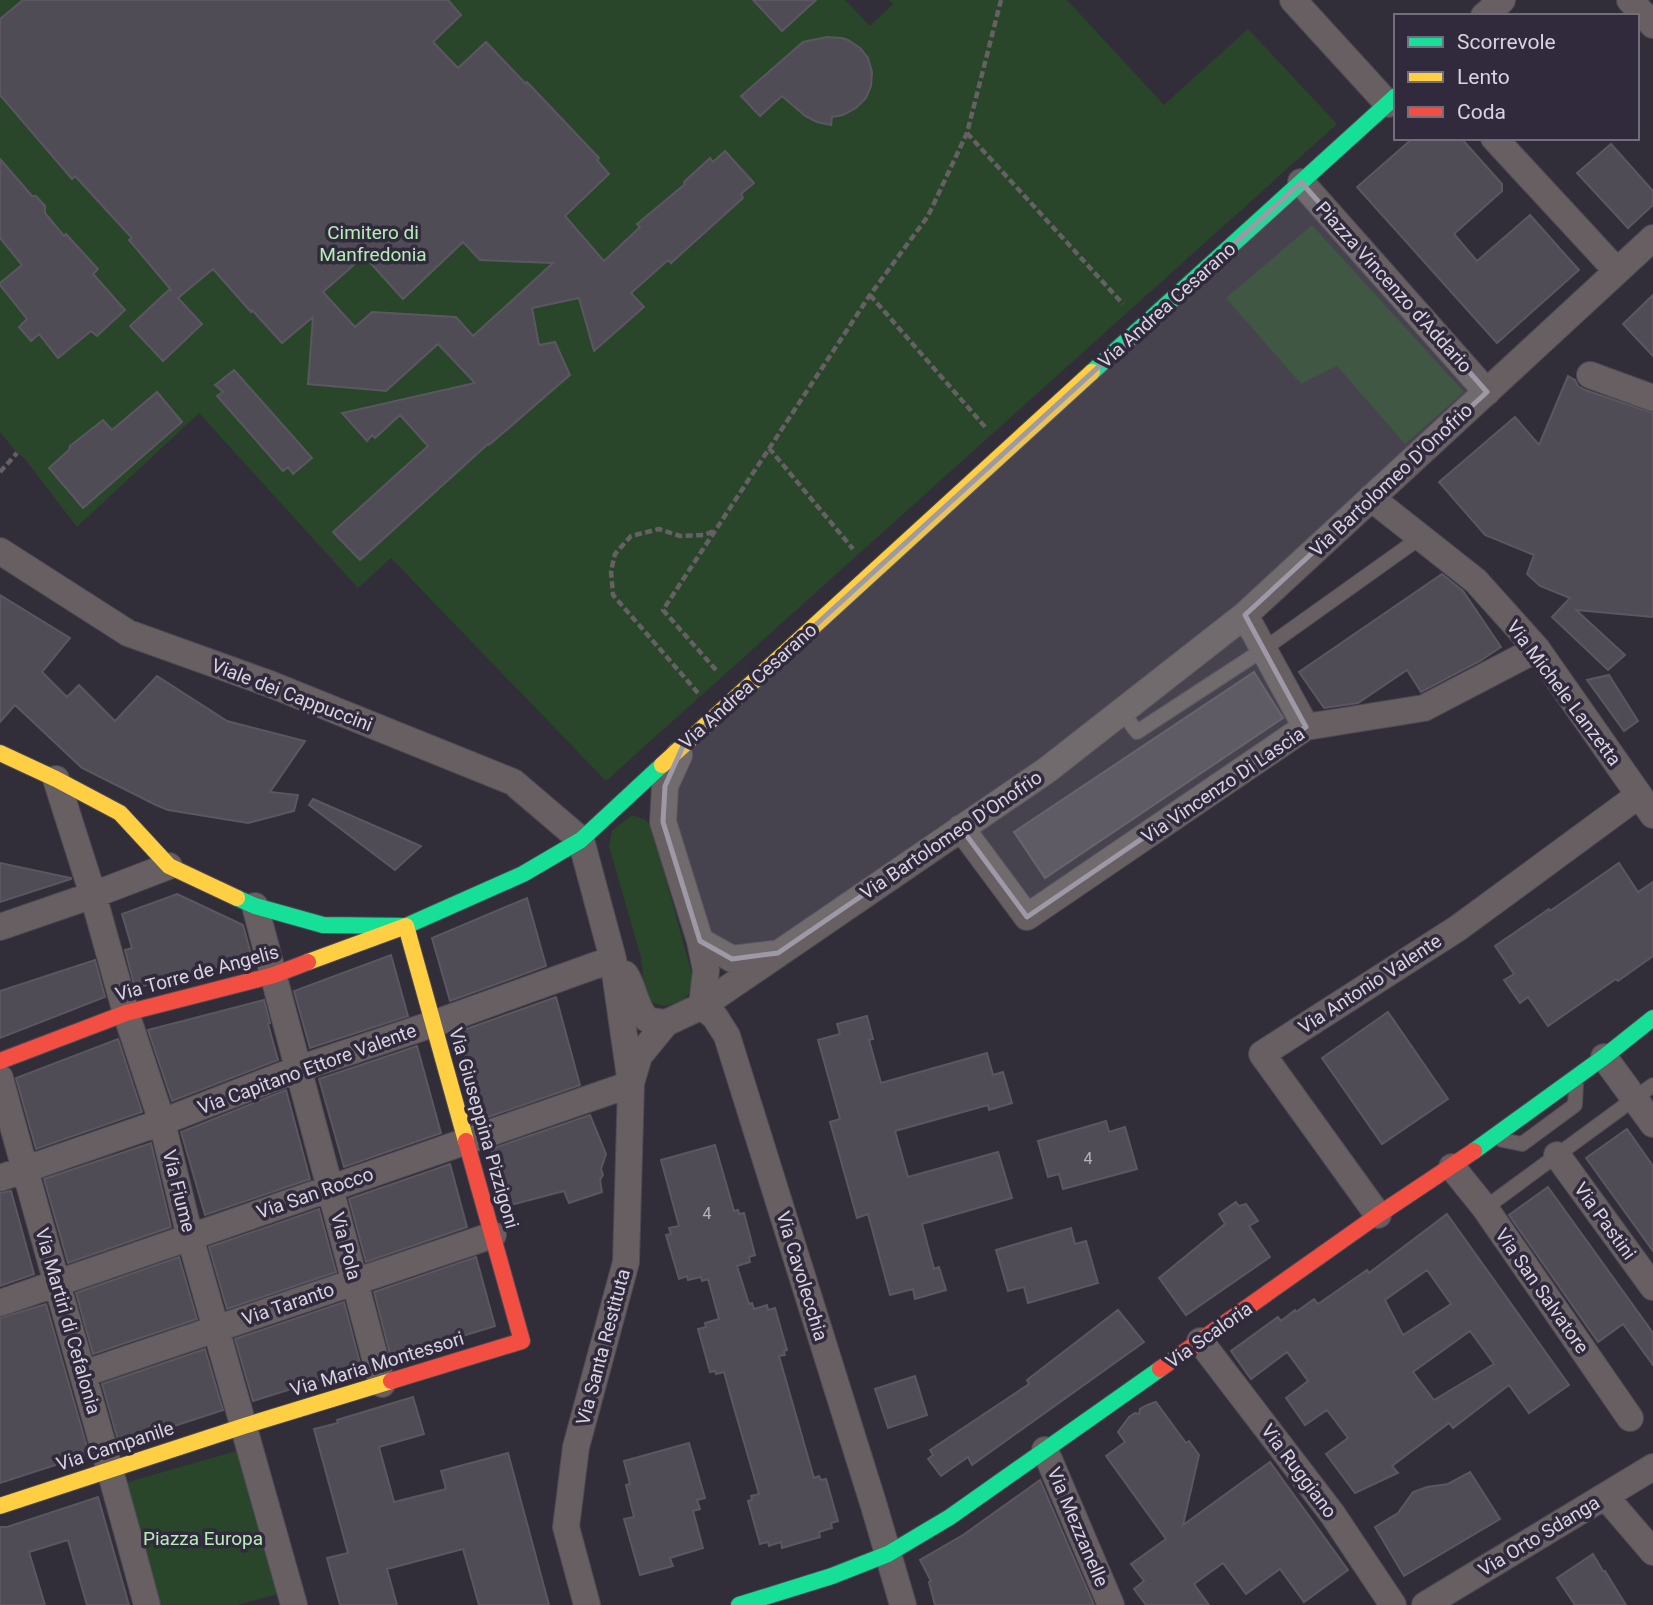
<svg xmlns="http://www.w3.org/2000/svg" width="1653" height="1605" font-family="Roboto,sans-serif">
<style>
.green{fill:#29462b}
.building{fill:#4f4c55;stroke:#5b5761;stroke-width:2;fill-rule:evenodd}
.lines{fill:none;stroke-linecap:round;stroke-linejoin:round}
.lane-casing{stroke:#4d4953;stroke-width:16}
.street-casing{stroke:#4d4953;stroke-width:28}
.fast-casing{stroke:#4d4953;stroke-width:18}
.slow-casing{stroke:#4d4953;stroke-width:18}
.jam-casing{stroke:#4d4953;stroke-width:18}
.path{stroke:#666064;stroke-width:4.5;stroke-dasharray:7 3.5;stroke-linecap:butt}
.lane{stroke:#675f61;stroke-width:14}
.street{stroke:#675f61;stroke-width:26}
.fast{stroke:#16e098;stroke-width:16}
.slow{stroke:#ffcf43;stroke-width:16}
.jam{stroke:#f24e42;stroke-width:16}
.marked{fill:#9d99a6;fill-opacity:0.2;stroke:#9d99a6;stroke-width:5;stroke-linejoin:round}
.labels{text-anchor:middle;dominant-baseline:central;stroke-width:7;stroke-linejoin:round;paint-order:stroke}
.number-label{font-size:16px;fill:#b5b1bd}
.park-label{font-size:19px;fill:#b4eeb4;stroke:#312a3d}
.street-label{font-size:19px;fill:#d7d3e0;stroke:#312a3d}
</style>
<rect width="100%" height="100%" fill="#322e39"/>
<!-- green -->
<path class="green" d="M0,0H845L870,26L893,4L889,0H1067L1164,105L1248,29L1337,124L606,781L391,558L358,588L199,413L77,527L25,459L17,453L0,432Z
M1312,225L1464,392L1405,444L1337,366L1301,384L1226,298Z
M632,815L646,820L652,828L692,975L691,991L682,1001L665,1006L651,1002L641,988L643,974L641,957L609,846L612,831Z
M240,1450L281,1593L238,1605H160L125,1483Z"/>
<!-- building -->
<path class="building" d="M23,0H448L461,15L433,42L458,68L486,42L526,84L527,82L599,158L597,160L609,174L565,216L604,261L640,227L637,224L685,184L684,182L710,158L713,162L725,151L754,183L741,194L743,198L703,234L671,263L668,260L631,293L644,307L594,351L579,298L532,308L539,345L555,342L570,375L489,445L488,444L360,560L333,532L428,446L400,415L375,438L372,435L367,441L342,413L475,383L438,344L386,391L308,384L313,317L282,343L252,310L251,312L213,269L178,298L202,324L163,361L130,326L170,289L172,291L129,240L132,238L75,176L72,179L0,95V19ZM463,242L480,260L553,263L473,336L456,317L372,312L355,327L323,292L364,256L403,299Z
M753,0H816L782,31Z
M827,37L842,38L848,40L860,48L868,58L872,72L871,86L866,98L856,108L843,115L832,117L831,125L817,122L805,116L782,96L760,116L741,96L803,42Z
M1413,138H1461L1502,184V191L1454,234L1477,261L1530,215L1579,270L1497,343L1357,187Z
M1611,144L1653,191V205L1628,228L1577,173Z
M0,159L32,196H36L45,206V213L64,236L66,234L98,269L93,274L125,310L97,336L91,331L58,358L39,334L31,341L19,327L27,319L0,285V283L22,265L0,238Z
M1653,295V356L1623,324Z
M234,370L312,458L293,474L288,467L283,471L217,396L223,392L215,385Z
M1568,376L1575,380L1578,386L1585,390L1653,413V617L1576,610L1625,655L1608,670L1552,617L1570,598L1540,586L1527,574L1534,555L1485,535L1439,482L1515,417L1539,445Z
M157,392L182,422L83,508L49,468L69,450L70,446L103,420L112,430Z
M1442,574L1463,591L1501,647L1480,661L1421,692L1407,670L1358,703L1324,708L1299,672Z
M0,595L70,638L42,672L67,697L79,685L115,721L157,676L227,721L305,741L270,792L298,795L294,811L248,823L168,810L156,805L82,768L15,705L0,722Z
M1254,672L1283,718L1045,878L1014,832Z
M1609,675L1638,721L1624,731L1587,680Z
M313,799L421,846L395,870L309,805Z
M0,863L71,878V879L0,902Z
M1619,863L1638,892L1653,882V956L1618,981L1616,979L1548,1026L1528,997L1520,1003L1504,980L1514,974L1495,946L1549,909L1550,911Z
M177,894L243,925L252,958L135,988L125,950L132,948L122,914Z
M527,898L546,966L450,1001L432,938Z
M391,955L408,1016L310,1048L294,991Z
M95,960L105,997L0,1038V991Z
M556,997L580,1085L483,1119L458,1032Z
M264,1000L270,1023L268,1024L278,1060L172,1101L148,1030Z
M1388,1012L1448,1099L1382,1144L1322,1058Z
M867,1016L873,1039L869,1040L881,1083L987,1053L993,1075L1003,1072L1012,1103L989,1110L988,1105L895,1131L908,1177L998,1152L1012,1198L922,1224L934,1269L939,1267L946,1290L915,1299L913,1289L890,1295L868,1214L857,1218L830,1122L840,1119L818,1040L840,1034L837,1024Z
M118,1039L142,1112L36,1149L16,1078Z
M417,1046L441,1133L344,1167L319,1079Z
M286,1090L310,1179L205,1215L181,1132Z
M590,1115L606,1154L601,1169L603,1175L600,1180L602,1192L569,1203L564,1191L507,1206L491,1149Z
M1106,1121L1109,1132L1125,1127L1137,1169L1063,1189L1059,1174L1048,1177L1038,1141Z
M1627,1129L1653,1166V1251L1586,1158Z
M151,1143L171,1227L68,1263L44,1179Z
M715,1145L734,1211L738,1210L739,1214L744,1213L755,1255L749,1257L750,1262L737,1266L749,1304L752,1303L754,1309L767,1305L768,1310L775,1308L787,1350L784,1351L785,1355L779,1356L814,1478L819,1476L821,1480L826,1479L838,1521L831,1523L832,1528L819,1532L820,1537L782,1548L781,1542L769,1546L768,1542L760,1544L748,1501L752,1500L751,1496L759,1494L732,1401L724,1372L716,1374L715,1371L710,1372L698,1329L706,1327L705,1323L719,1319L708,1279L702,1281L701,1277L688,1280L687,1276L679,1279L666,1235L671,1234L669,1228L679,1226L661,1160Z
M450,1164L467,1227L366,1262L349,1199Z
M1548,1187L1653,1333V1365L1623,1324L1598,1342L1509,1215Z
M11,1191L34,1274L0,1286V1193Z
M1236,1202L1239,1206L1246,1204L1258,1221L1249,1226L1270,1257L1186,1315L1159,1278L1225,1224L1219,1214Z
M319,1209L336,1272L227,1309L209,1247Z
M1447,1214L1569,1385L1529,1413L1509,1385L1453,1428L1449,1423L1392,1466L1398,1473L1355,1493L1326,1454L1348,1438L1327,1410L1305,1425L1286,1398L1308,1381L1287,1352L1251,1379L1231,1351L1278,1317L1281,1321L1295,1310L1296,1312L1314,1299L1318,1304L1367,1270L1369,1273ZM1427,1270L1451,1304L1403,1335L1385,1300ZM1470,1331L1494,1364L1434,1400L1413,1372Z
M1071,1228L1075,1244L1086,1241L1098,1283L1028,1303L1024,1287L1008,1291L996,1250Z
M179,1257L197,1319L93,1354L76,1293Z
M476,1257L495,1326L391,1358L374,1292Z
M344,1302L361,1367L253,1401L235,1339Z
M46,1304L89,1454L0,1483V1318Z
M1118,1310L1144,1342L972,1465L968,1457L941,1476L928,1459L933,1455L930,1450L1029,1384L1027,1380Z
M205,1349L223,1410L119,1444L102,1384Z
M915,1376L927,1415L888,1428L875,1389Z
M413,1397L424,1434L379,1447L394,1502L446,1489L441,1471L508,1453L549,1605H479L463,1549L387,1569L397,1605H340L327,1558L348,1553L314,1429L338,1423L337,1420Z
M1156,1402L1186,1443L1189,1441L1199,1455L1183,1525L1270,1462L1348,1570L1304,1602L1280,1569L1246,1594L1223,1563L1194,1584L1209,1605H1146L1134,1589L1144,1581L1131,1564L1166,1539L1106,1456L1125,1442L1118,1432L1129,1417L1135,1413L1139,1414L1140,1409L1147,1405Z
M689,1443L705,1498L697,1500L700,1509L693,1511L703,1548L670,1558L673,1566L640,1575L624,1519L634,1517L626,1485L630,1484L624,1461Z
M1470,1472L1500,1519L1404,1576L1375,1527L1398,1513L1413,1492L1427,1487L1448,1484Z
M1040,1480L1094,1605H935L929,1582L931,1581L920,1560L963,1535Z
M98,1497L129,1605H87L68,1540L29,1552L45,1605H0V1527H7Z
M1593,1554L1603,1571H1605L1626,1605H1575L1557,1578Z"/>
<g class="lines">
<!-- lane casing -->
<g class="lane-casing">
<path id="lane" d="M1122,712L1137,732L1264,649L1421,537
M1502,1140L1522,1144L1575,1105L1576,1085
M1485,1208L1653,1085"/>
</g>
<!-- street casing -->
<g class="street-casing">
<path id="street" d="M1293,0L1388,104
M1630,0L1653,25
M1484,16L1502,0
M1494,138L1617,271
M1301,182L1487,392
M1590,375L1653,398
M1371,498L1476,581L1537,649L1653,815
M0,551L128,633L270,684L513,782L581,840L613,959L631,1084L626,1262L576,1447L566,1527L587,1605
M1245,615L1306,727
M679,755L665,786L663,822L700,941L706,970L702,1006
M56,779L93,895L126,1013L162,1122L190,1237L294,1605
M961,828L1027,917L1306,727L1424,708L1537,649
M255,906L382,1384
M0,927L93,895L169,866
M700,941L732,959L773,954
M625,974C634,986 636,1013 649,1020C653,1022 661,1022 666,1023
M702,1006L715,1017L727,1036L874,1506L903,1605
M1604,1057L1653,1124
M0,1078C47,1254 100,1429 147,1605
M631,1083L639,1056L666,1023L702,1006L1047,770L1245,615L1653,238
M1557,1155L1653,1287
M1452,1167L1485,1208L1630,1418
M0,1178L162,1122L298,1069L433,1024L613,959
M1378,1215L1262,1054L1458,928L1639,795
M0,1303L631,1084
M1200,1341L1333,1515L1393,1605
M83,1374L493,1235
M1045,1450L1111,1605
M1605,1496L1653,1552
M1425,1605L1653,1467"/>
</g>
<!-- fast casing -->
<g class="fast-casing">
<path id="fast" d="M1092,372L1396,96
M237,898L255,906L323,925L406,926L523,874L581,840L662,765
M1474,1151L1604,1057L1653,1018
M739,1605L832,1576L888,1554L950,1517L1160,1369"/>
</g>
<!-- slow casing -->
<g class="slow-casing">
<path id="slow" d="M0,753L56,779L120,813L169,866L237,898
M662,765L1092,372
M308,962L406,926L466,1141
M0,1506L244,1426L391,1381"/>
</g>
<!-- jam casing -->
<g class="jam-casing">
<path id="jam" d="M0,1061L126,1013L274,975L308,962
M1160,1369L1378,1215L1474,1151
M391,1381L522,1341L466,1141"/>
</g>
<!-- path -->
<path class="path" d="M967,133L1123,304
M870,295L986,428
M769,448L853,549
M0,472L17,453
M716,670L663,610L870,295L928,216L967,133L1001,0
M698,693L613,595L611,571L615,554L631,536L659,529L680,536L704,535L714,531"/>
<!-- lane -->
<use href="#lane" class="lane"/>
<!-- street -->
<use href="#street" class="street"/>
<!-- fast -->
<use href="#fast" class="fast"/>
<!-- slow -->
<use href="#slow" class="slow"/>
<!-- jam -->
<use href="#jam" class="jam"/>
</g>
<!-- marked area -->
<path class="marked" d="M1301,182L1487,392L1245,615L1306,727L1027,917L961,828L778,953L732,959L700,941L663,822L665,786L683,746Z"/>
<g class="labels">
<!-- number labels -->
<g class="number-label">
<text x="1088" y="1158">4</text>
<text x="707" y="1213">4</text>
</g>
<!-- park labels -->
<g class="park-label">
<text x="373" y="232">Cimitero di<tspan x="373" dy="22">Manfredonia</tspan></text>
<text x="203" y="1538">Piazza Europa</text>
</g>
<!-- street labels -->
<g class="street-label">
<text transform="translate(1394 287) rotate(48)">Piazza Vincenzo d'Addario</text>
<text transform="translate(1167 305) rotate(-42)">Via Andrea Cesarano</text>
<text transform="translate(1391 480) rotate(-43)">Via Bartolomeo D'Onofrio</text>
<text transform="translate(748 686) rotate(-42)">Via Andrea Cesarano</text>
<text transform="translate(1564 693) rotate(53)">Via Michele Lanzetta</text>
<text transform="translate(292 695) rotate(21)">Viale dei Cappuccini</text>
<text transform="translate(1223 785) rotate(-34)">Via Vincenzo Di Lascia</text>
<text transform="translate(951 835) rotate(-34)">Via Bartolomeo D'Onofrio</text>
<text transform="translate(197 973) rotate(-15)">Via Torre de Angelis</text>
<text transform="translate(1370 984) rotate(-33)">Via Antonio Valente</text>
<text transform="translate(307 1069) rotate(-20)">Via Capitano Ettore Valente</text>
<text transform="translate(484 1128) rotate(74)">Via Giuseppina Pizzigoni</text>
<text transform="translate(179 1191) rotate(76)">Via Fiume</text>
<text transform="translate(315 1193) rotate(-19)">Via San Rocco</text>
<text transform="translate(1605 1221) rotate(54)">Via Pastini</text>
<text transform="translate(346 1246) rotate(75)">Via Pola</text>
<text transform="translate(802 1276) rotate(73)">Via Cavolecchia</text>
<text transform="translate(1542 1291) rotate(55)">Via San Salvatore</text>
<text transform="translate(288 1304) rotate(-19)">Via Taranto</text>
<text transform="translate(68 1321) rotate(74)">Via Martiri di Cefalonia</text>
<text transform="translate(1209 1335) rotate(-35)">Via Scaloria</text>
<text transform="translate(603 1347) rotate(-75)">Via Santa Restituta</text>
<text transform="translate(377 1364) rotate(-17)">Via Maria Montessori</text>
<text transform="translate(115 1446) rotate(-18)">Via Campanile</text>
<text transform="translate(1299 1471) rotate(53)">Via Ruggiano</text>
<text transform="translate(1078 1527) rotate(67)">Via Mezzanelle</text>
<text transform="translate(1539 1536) rotate(-31)">Via Orto Sdanga</text>
</g>
</g>
<!-- legend -->
<rect x="1394" y="14" width="245" height="126" fill="#312a3d" stroke="#736e7e" stroke-width="2"/>
<rect x="1408" y="37" width="35" height="10" fill="#16e098" stroke="#736e7e" stroke-width="2"/>
<text x="1457" y="49" font-size="21" fill="#d7d3e0">Scorrevole</text>
<rect x="1408" y="72" width="35" height="10" fill="#ffcf43" stroke="#736e7e" stroke-width="2"/>
<text x="1457" y="84" font-size="21" fill="#d7d3e0">Lento</text>
<rect x="1408" y="107" width="35" height="10" fill="#f24e42" stroke="#736e7e" stroke-width="2"/>
<text x="1457" y="119" font-size="21" fill="#d7d3e0">Coda</text>
</svg>
